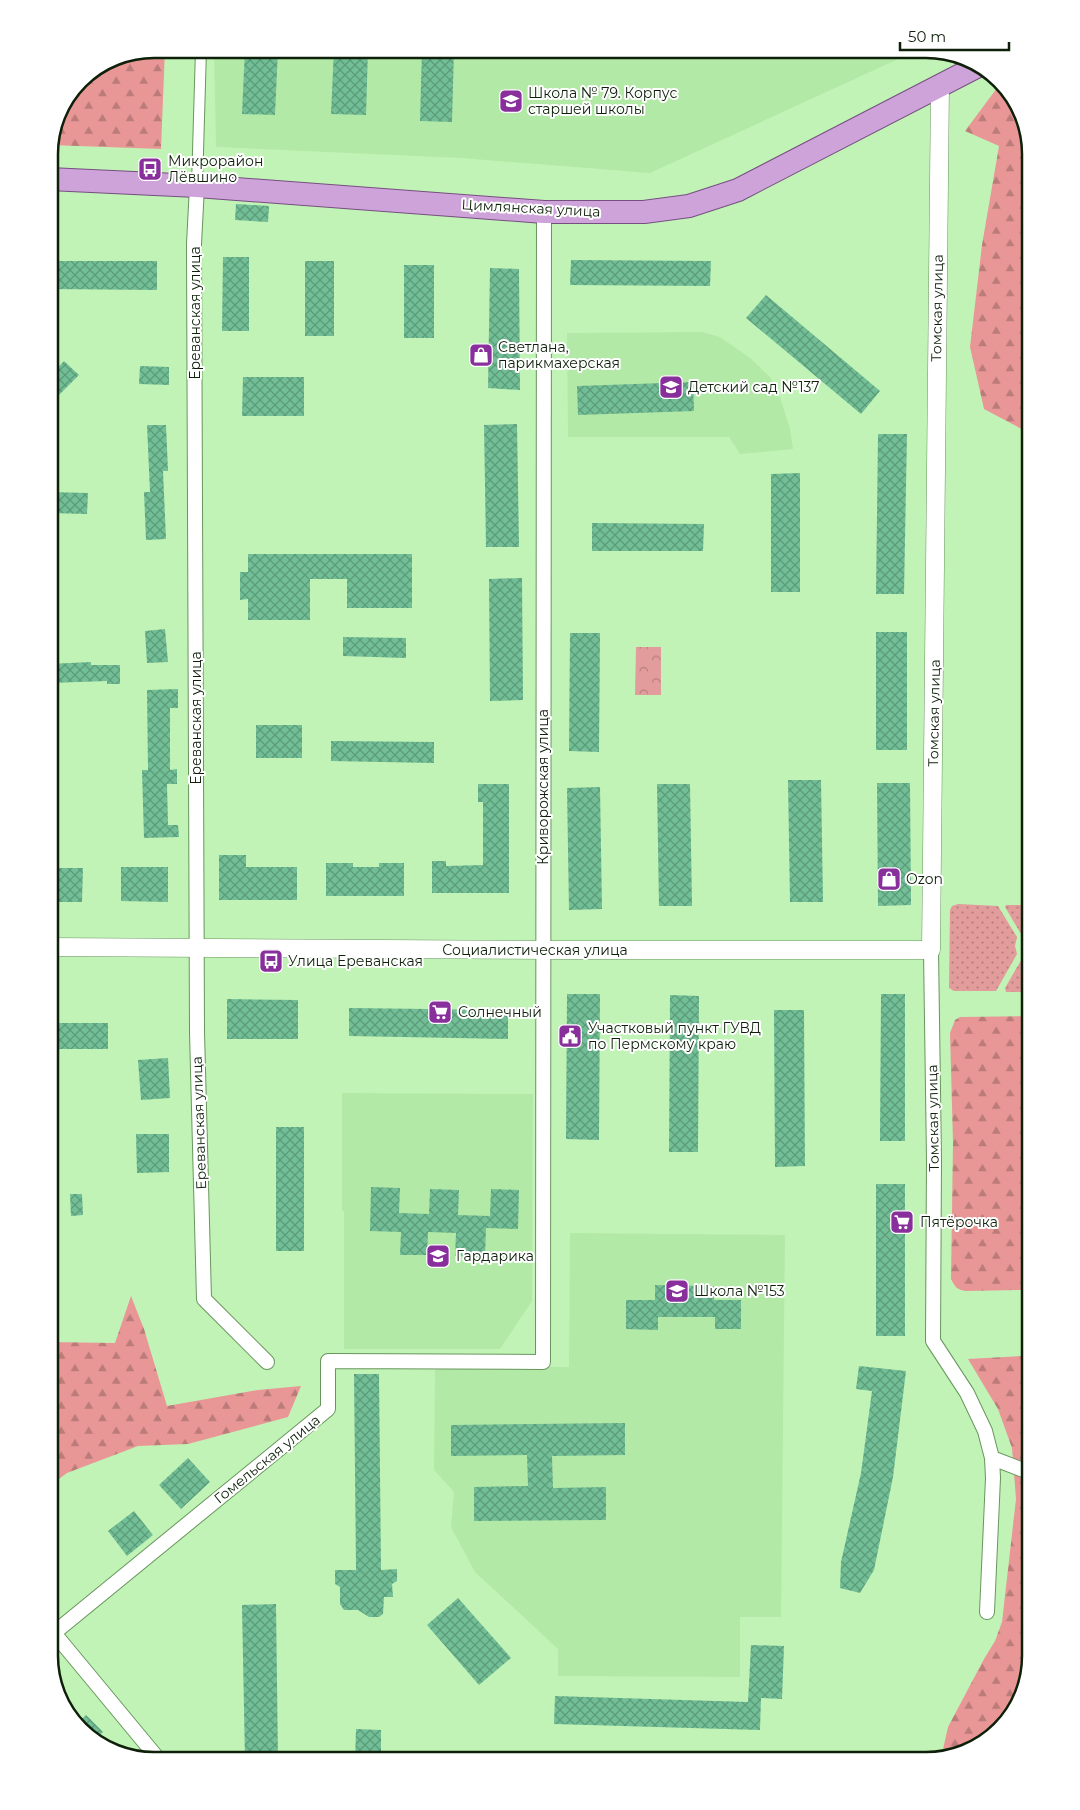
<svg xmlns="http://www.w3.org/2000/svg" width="1080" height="1810" font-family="Montserrat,sans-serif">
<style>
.built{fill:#b3e9a7}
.grass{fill:url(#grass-dots)}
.forest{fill:url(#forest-firs)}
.park{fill:url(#park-crowns)}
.building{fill:url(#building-cross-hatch)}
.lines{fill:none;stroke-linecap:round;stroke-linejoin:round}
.pedestrian-casing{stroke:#68965d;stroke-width:12}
.minor-casing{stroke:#68965d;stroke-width:16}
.tertiary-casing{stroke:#68965d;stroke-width:19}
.primary-casing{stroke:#764e80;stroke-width:24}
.pedestrian{stroke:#fff;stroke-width:10}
.minor{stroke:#fff;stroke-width:14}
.tertiary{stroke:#fff;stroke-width:18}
.primary{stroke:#cea3d9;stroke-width:22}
.labels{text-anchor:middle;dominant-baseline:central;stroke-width:4;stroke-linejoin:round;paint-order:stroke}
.poi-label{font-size:14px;fill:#0e200a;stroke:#fff;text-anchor:start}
.street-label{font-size:14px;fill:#0e200a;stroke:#fff}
.rim{fill:none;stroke:#0e200a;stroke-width:2.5}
</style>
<defs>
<pattern id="grass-dots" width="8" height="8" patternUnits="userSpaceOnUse" patternTransform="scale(1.25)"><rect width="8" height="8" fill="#e29c9b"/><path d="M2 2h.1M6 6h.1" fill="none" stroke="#b67f7d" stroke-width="1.8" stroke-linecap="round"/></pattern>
<pattern id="forest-firs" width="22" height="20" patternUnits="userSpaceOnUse" patternTransform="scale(1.25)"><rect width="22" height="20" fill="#e89796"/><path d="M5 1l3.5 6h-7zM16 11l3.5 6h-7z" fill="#ba7b79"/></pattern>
<pattern id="park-crowns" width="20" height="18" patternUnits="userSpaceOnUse" patternTransform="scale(1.25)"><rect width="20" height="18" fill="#e29c9b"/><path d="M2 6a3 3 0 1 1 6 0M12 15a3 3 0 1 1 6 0" fill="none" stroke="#b67f7d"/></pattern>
<pattern id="building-cross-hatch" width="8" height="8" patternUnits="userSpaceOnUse" patternTransform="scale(1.25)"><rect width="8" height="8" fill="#72bf97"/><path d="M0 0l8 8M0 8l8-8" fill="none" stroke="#5c9b79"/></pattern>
</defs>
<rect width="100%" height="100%" fill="#c1f3b6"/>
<!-- built -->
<path class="built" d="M214,49H907V55L650,173L461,158L216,147Z
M702,332L720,337L750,358L770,377L780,397L790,429L793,449L740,454L729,437H568L567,333Z
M342,1093L533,1094L532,1301L500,1349H344V1211H342Z
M570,1233L785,1235L781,1617H740V1677L558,1676V1649L475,1572L451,1527L454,1492L434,1470L435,1366L569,1367Z"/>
<!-- grass -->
<path class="grass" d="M958,904L998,906L1017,937L1015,946L1017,954L996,991H954L949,988L950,910L952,906Z
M1006,905H1031V935L1021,934L1005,907Z
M1031,955V992H1006L1005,988L1023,957Z"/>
<!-- forest -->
<path class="forest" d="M154,49H165L161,149L50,145L57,113L80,79L114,57Z
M1000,84L1021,108L1031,154V434L984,409L970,347L982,245L999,146L965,131Z
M1031,1016V1656L1014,1714L972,1751L941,1758L948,1727L984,1659L995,1641L1002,1622L1016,1499L1012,1448L998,1409L968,1359L1022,1356V1290L966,1291C957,1290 955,1287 951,1279L953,1143L950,1033L955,1020L960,1017Z
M131,1296L144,1329L167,1406L258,1390L301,1386L288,1417L188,1444L138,1446L67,1473L49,1486V1342L115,1343Z"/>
<!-- park -->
<path class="park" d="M636,647H661V695H635Z"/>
<!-- building -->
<path class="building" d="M245,49H278L275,115L242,114Z
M334,49H368L366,115L331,114Z
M422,49H454L452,122L420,121Z
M236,204L269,206L268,222L235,220Z
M223,257H249V331H222Z
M571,260L711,261L710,286L570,285Z
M49,261H157V290L49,289Z
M305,261H334V336H305Z
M404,265H434V338H404Z
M490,268L519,269L520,390L488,388Z
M766,295L880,391L861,414L746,318Z
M64,361L79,375L49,405V377Z
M140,366L169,367V385L139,384Z
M243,377H304V416H242Z
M693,382L694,411L578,415L577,386Z
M517,424L519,547H486L484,425Z
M147,425H166L168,471H163L166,539L146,540L144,492H150Z
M878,434H907L904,594H876Z
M800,473V592H771V474Z
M50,492L88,493L87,514L49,513Z
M592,523L704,524L703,551H592Z
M248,554H412V608H347V579H310V620H248V599L240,600V572H248Z
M522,578L523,700L490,701L489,579Z
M165,629L168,662L147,663L145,631Z
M876,632H907V750H876Z
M570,633H600L599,752L569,751Z
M343,637L406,638V658L343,656Z
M91,662V665H120V684H107V681L49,683V664Z
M178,689V708H170V770L177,769V784H167L168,825H178L179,837L144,838L142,770H148L147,690Z
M256,725H302V758H256Z
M331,741L434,742V763L331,761Z
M788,780H821L823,902H790Z
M877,783H910L911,905L878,906Z
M478,784H509V893H432V861H446V866L483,865V802H478Z
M657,784H690L692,906H659Z
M600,787L602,909L569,910L567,788Z
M219,855H246V867H297V900H219Z
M326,863H353V867H379V863H404V896H326Z
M121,867H168V902L121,901Z
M49,868H83L82,902H49Z
M567,994H600L599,1140L566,1139Z
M881,994H905V1141H880Z
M670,995L699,996L698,1152H669Z
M227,999L298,1000V1039H227Z
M349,1008L508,1010V1039L349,1036Z
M774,1010H804L805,1166L775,1167Z
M49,1023H108V1049H49Z
M168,1058L170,1098L141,1100L138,1060Z
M276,1127H304V1251H276Z
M136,1134H169V1172L137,1173Z
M876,1184H905V1336H876Z
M371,1187L400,1188L399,1213L429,1214L430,1189L459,1190L458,1215L490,1216L491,1189L519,1190L518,1229L486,1228L485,1257L455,1256L456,1233L428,1232L427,1255H400L401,1232L370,1231Z
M70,1194H82L83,1215L71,1216Z
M655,1285L714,1286V1300H741V1329H715V1317H658V1330L626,1329V1300H655Z
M859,1366L906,1371L893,1477L874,1570L860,1593L840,1588L841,1562L861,1473L872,1391L856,1389Z
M354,1374H379L381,1570L397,1569V1581L392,1584L393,1597H384L383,1614L379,1617H369L358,1610H344L340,1604V1587L335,1584V1570H356Z
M625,1423V1455L552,1456L553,1488L606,1487V1520L474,1521V1487L528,1486L527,1455L451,1456V1425Z
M188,1458L210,1482L181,1509L159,1485Z
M134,1511L153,1535L127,1556L108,1531Z
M458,1598L511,1658L479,1685L427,1625Z
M276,1604L278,1761H245L242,1605Z
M751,1645L784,1646L782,1699L761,1698L760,1730L554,1724L555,1696L748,1702Z
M86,1715L103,1732L93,1741L78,1723Z
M356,1729L381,1730V1761H355Z"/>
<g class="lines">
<!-- pedestrian casing -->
<g class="pedestrian-casing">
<path id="pedestrian" d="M197,186L201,49"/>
</g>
<!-- minor casing -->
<g class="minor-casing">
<path id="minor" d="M197,186L194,244L197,1032L204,1299L267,1362
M931,950L934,1161L933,1341L967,1393L985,1431L992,1458L993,1478L987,1612
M992,1458L1031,1473
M49,1627L160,1761
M49,1637L328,1409V1361L543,1362L544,212"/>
</g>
<!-- tertiary casing -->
<g class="tertiary-casing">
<path id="tertiary" d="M49,947L558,950H931L940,85"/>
</g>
<!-- primary casing -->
<g class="primary-casing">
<path id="primary" d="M49,179L197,186L544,212H644L689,206L738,190L980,65"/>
</g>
<!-- pedestrian -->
<use href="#pedestrian" class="pedestrian"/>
<!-- minor -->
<use href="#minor" class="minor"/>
<!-- tertiary -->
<use href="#tertiary" class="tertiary"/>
<!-- primary -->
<use href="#primary" class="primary"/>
</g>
<!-- icons -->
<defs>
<g id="school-square" transform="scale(1.25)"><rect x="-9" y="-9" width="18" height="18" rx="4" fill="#882f9b" stroke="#fff"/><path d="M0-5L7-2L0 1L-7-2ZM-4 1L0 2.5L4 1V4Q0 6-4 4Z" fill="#fff"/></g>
<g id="bus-square" transform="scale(1.25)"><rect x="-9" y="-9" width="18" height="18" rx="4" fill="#882f9b" stroke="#fff"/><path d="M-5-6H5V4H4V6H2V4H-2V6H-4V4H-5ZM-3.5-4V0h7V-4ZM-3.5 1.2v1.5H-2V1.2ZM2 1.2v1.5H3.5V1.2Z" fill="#fff"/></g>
<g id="shop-square" transform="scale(1.25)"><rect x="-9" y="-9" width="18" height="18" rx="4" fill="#882f9b" stroke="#fff"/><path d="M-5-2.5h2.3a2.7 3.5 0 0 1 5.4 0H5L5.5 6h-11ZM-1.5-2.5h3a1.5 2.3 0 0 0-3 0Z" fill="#fff"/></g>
<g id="supermarket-square" transform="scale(1.25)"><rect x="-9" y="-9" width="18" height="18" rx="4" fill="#882f9b" stroke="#fff"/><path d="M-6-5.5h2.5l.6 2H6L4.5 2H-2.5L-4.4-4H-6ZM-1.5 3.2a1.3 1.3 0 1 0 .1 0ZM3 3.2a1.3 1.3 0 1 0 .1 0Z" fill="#fff"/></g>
<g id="civic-square" transform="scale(1.25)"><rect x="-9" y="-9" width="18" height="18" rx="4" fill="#882f9b" stroke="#fff"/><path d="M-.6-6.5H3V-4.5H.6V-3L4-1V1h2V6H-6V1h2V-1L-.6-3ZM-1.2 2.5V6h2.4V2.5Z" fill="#fff"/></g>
</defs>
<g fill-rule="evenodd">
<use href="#school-square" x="511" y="101"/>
<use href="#bus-square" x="150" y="169"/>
<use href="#shop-square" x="481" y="355"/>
<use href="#school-square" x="671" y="387"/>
<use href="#shop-square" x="889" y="879"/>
<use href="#bus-square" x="271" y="961"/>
<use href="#supermarket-square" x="440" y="1012"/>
<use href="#civic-square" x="570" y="1036"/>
<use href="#supermarket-square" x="902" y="1222"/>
<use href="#school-square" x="438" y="1256"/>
<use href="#school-square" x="677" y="1291"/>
</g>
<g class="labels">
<!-- poi labels -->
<g class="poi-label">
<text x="528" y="93">Школа № 79. Корпус<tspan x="528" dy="16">старшей школы</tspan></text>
<text x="168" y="161">Микрорайон<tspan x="168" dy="16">Лёвшино</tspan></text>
<text x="498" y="347">Светлана,<tspan x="498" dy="16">парикмахерская</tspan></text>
<text x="688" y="387">Детский сад №137</text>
<text x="906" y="879">Ozon</text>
<text x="288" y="961">Улица Ереванская</text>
<text x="458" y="1012">Солнечный</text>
<text x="588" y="1028">Участковый пункт ГУВД<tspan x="588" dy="16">по Пермскому краю</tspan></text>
<text x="920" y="1222">Пятёрочка</text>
<text x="456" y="1256">Гардарика</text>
<text x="694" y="1291">Школа №153</text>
</g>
<!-- street labels -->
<g class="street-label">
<text transform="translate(531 208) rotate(3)">Цимлянская улица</text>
<text transform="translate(937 308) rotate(-89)">Томская улица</text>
<text transform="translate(195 313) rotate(-90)">Ереванская улица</text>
<text transform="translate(934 713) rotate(-89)">Томская улица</text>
<text transform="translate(196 718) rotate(-90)">Ереванская улица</text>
<text transform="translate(543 787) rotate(-90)">Криворожская улица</text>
<text x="535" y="950">Социалистическая улица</text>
<text transform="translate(933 1118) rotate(-91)">Томская улица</text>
<text transform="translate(199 1123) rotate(-92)">Ереванская улица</text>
<text transform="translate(267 1459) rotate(-39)">Гомельская улица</text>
</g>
</g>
<!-- crop -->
<path d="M0 0H1080V1810H0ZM154 58H926A96 96 0 0 1 1022 154V1656A96 96 0 0 1 926 1752H154A96 96 0 0 1 58 1656V154A96 96 0 0 1 154 58Z" fill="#fff" fill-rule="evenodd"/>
<path class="rim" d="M154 58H926A96 96 0 0 1 1022 154V1656A96 96 0 0 1 926 1752H154A96 96 0 0 1 58 1656V154A96 96 0 0 1 154 58Z"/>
<!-- scale -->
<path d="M900 42v8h109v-8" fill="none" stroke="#0e200a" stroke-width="2.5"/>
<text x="908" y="42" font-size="15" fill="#0e200a" stroke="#ffffff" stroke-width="4" paint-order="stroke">50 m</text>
</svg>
